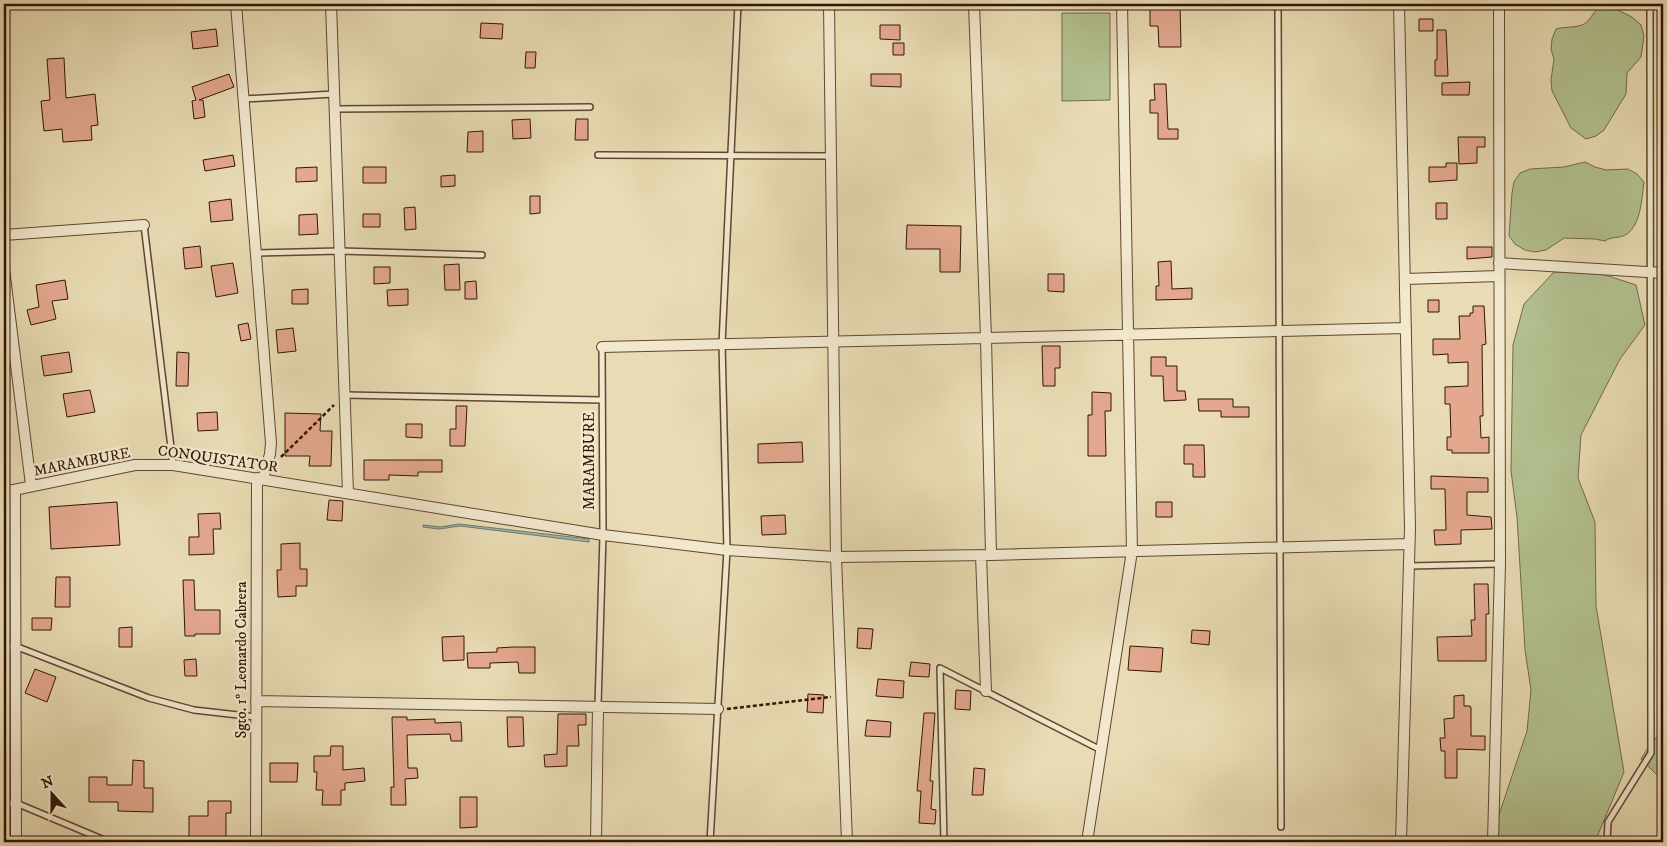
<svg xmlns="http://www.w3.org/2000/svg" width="1667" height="846" font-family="'IM FELL DW Pica',serif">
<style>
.green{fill:#b3c190;stroke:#736a4b}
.water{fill:#99bab5;stroke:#70786f}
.building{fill:#e4a88f;stroke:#331406}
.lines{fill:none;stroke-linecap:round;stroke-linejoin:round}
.lane-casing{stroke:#604632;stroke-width:8}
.street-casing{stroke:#604632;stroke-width:12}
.path{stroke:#331406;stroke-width:2.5;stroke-dasharray:4 2.5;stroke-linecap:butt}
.lane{stroke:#f1e8ce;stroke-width:5}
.street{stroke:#f1e8ce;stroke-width:10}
.labels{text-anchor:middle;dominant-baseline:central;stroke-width:5;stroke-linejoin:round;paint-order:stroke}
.street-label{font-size:15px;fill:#331406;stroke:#f1e8ce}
</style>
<rect width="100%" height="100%" fill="#e9dcb4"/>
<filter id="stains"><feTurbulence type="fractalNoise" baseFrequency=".004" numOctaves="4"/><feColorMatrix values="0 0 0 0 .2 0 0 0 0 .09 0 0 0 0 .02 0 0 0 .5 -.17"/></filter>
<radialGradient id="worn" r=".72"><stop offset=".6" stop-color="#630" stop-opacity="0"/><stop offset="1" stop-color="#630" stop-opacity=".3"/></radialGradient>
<!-- green -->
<path class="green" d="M1601,4L1612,7L1632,17L1641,25L1644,36L1641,57L1627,73L1626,94L1604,130L1596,136L1586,139L1571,128L1552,91L1551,80L1554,59L1551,49L1552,39L1556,29C1565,26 1581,29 1588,21C1593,15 1595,10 1601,4Z
M1062,13H1110V100L1062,101Z
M1585,162L1595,167L1606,170L1628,169L1637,174L1644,182C1642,197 1641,224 1627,234C1620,239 1611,236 1605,241L1595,239L1564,238L1546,250L1535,252L1525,250L1515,244L1509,236L1512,193L1514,182L1520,173L1530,169L1564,167Z
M1663,211V251C1652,240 1660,224 1663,211Z
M1554,272H1596L1636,285L1645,325L1620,359L1581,435L1578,478L1595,522L1596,606L1624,772L1595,842H1490L1527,731L1531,690L1525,650L1517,517L1511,471L1513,345L1524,304Z
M1663,733V776L1657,775L1641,759L1653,740Z"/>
<!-- water -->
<path class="water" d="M459,524L589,539V542L460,526L439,529L423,527V525L440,527Z"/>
<!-- building -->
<path class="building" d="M1160,4H1180L1181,47H1159L1158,26H1150V6L1160,5Z
M1419,19H1433V31H1419Z
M481,23L503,24L502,39L480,38Z
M880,25H900V40L880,39Z
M216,29L218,46L193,49L191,32Z
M1437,30H1446L1448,76H1435V60H1437Z
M893,43H904V55H893Z
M526,52H536L535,68H525Z
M64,58L66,98L95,94L98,125L91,126L92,140L63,142L62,129L44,131L41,101L50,100L47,59Z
M229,74L234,87L199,100H203L205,117L194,119L192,101L196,100L192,87Z
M871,74H901V87L871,86Z
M1470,82L1469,95H1442V83Z
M1154,84H1166L1168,129H1178V139H1158V113H1150V100H1155Z
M530,119L531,138L513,139L512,120Z
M576,119H588V140H575Z
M483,131V152H467L468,132Z
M1458,137H1485V147H1477V163L1459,164Z
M233,155L235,166L205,171L203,160Z
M1446,163H1457V180L1429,182V167H1446Z
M317,167V181L296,182V168Z
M363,167H386V183H363Z
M455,175V186L441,187V176Z
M530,196H540V213L530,214Z
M231,199L233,220L211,222L209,202Z
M1436,203H1447V219H1436Z
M415,207L416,229L405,230L404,208Z
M317,214L318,234L299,235V215Z
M363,214H380V227H363Z
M907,225L961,226L960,272H940V249H906Z
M200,246L202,267L185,269L183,248Z
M1467,247H1492V257L1467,259Z
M1171,261L1172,289L1192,288V299L1156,300V286H1159L1158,262Z
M233,263L238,293L216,297L211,266Z
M459,264L460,290H445L444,265Z
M374,267H390V283L374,284Z
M1048,274H1064V292L1048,291Z
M65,280L68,299L52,301L56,319L31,325L27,310L39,307L36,285Z
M476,281L477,299H465V282Z
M308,289V304H292V290Z
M408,289V305L388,306L387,290Z
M1428,300H1439V312H1428Z
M1473,306H1484L1486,344L1482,345L1483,416H1480L1481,438L1489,437V453H1452V450H1447V437H1451L1450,405V404H1445V387L1468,386V362L1448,363V354L1433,355V339H1460L1459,316H1470V313H1473Z
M248,323L251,339L241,341L238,325Z
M293,328L296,351L278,353L276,330Z
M1042,346H1060V368H1055V386H1043Z
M69,352L72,372L44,376L41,356Z
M177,352L189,353L188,386H176Z
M1151,357H1166V366H1177V391H1185L1186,400L1164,401L1163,376H1151Z
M90,390L95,412L67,417L63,394Z
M1092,392L1111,393V411H1105L1106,456H1088V415H1092Z
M1198,399H1233V407H1249V417H1221V411H1199Z
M456,406H467L465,446H450V429H456Z
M217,412L218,430L198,431L197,413Z
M285,413L321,414L320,431H332L331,466H309L310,456H285Z
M406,424H422V438L406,437Z
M802,442L803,462L758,463V444Z
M1184,445H1204L1205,477H1193V464H1184Z
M364,460H442V472H418V476L389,475V480H364Z
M1431,476L1488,478V492H1467V515L1491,517L1492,529L1461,530V544L1435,545L1434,530H1446L1445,489H1431Z
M329,500L343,501L342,521L327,520Z
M117,502L120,545L51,549L49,507Z
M1156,502H1172V517H1156Z
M220,513L221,529H213L214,554L189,555V537H199L198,514Z
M785,515L786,534L762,535L761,516Z
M300,543V569H307V586H296V596L278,597L277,570H281V544Z
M56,577H70V607H55Z
M183,580H194L195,610H220V634H195V636H185Z
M1474,584H1488L1489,614H1486V661H1438L1437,637L1472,636L1471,620H1475Z
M32,618H52L51,630H32Z
M132,627V647H119V628Z
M858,628L873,629L871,649L857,648Z
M1192,630L1210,631L1209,645L1191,643Z
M464,636V660L443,661L442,637Z
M1130,646L1163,648L1161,672L1128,670Z
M513,647H535V673H519L518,662L490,663V668H468L467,653L497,652V648Z
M196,659L197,676H185L184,660Z
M911,662L930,664L929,677L909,676Z
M35,669L56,677L47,702L25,693Z
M878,679L904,681L903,698L876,696Z
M956,690L971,691L970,710L955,709Z
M808,694L824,695L823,713L807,712Z
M1464,695V706H1470L1471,708V736H1485V750L1457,749V778H1445V751H1441L1440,738H1445L1444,719L1454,718V696Z
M924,713H935L930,781H933L931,809L936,810L935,824L919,823L921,791H917Z
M558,714H586V725H578L579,746H567V766L545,767L544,755L557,754Z
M392,717H407V720L435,719V723L461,722L462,741H451L450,734L407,735L408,768H417L418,778L405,779L406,805H391V787H394Z
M507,717H523L524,746L508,747Z
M867,720L891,722L890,737L865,736Z
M331,746H343V770L364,768L365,781L345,783V790H341V805H322L323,790H316L317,772H314V756H330Z
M133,760L144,761V788H153V812L118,811V802H89V777H107V785H132Z
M270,763H298L297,782H270Z
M974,768L985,769L983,795H972Z
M460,797H477V827L460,828Z
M208,801H231V813H226V842L214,841V838H189V816H208Z"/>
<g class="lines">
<!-- lane casing -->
<g class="lane-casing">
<path id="lane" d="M1278,4L1281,827
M244,99L334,94
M335,109L590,107
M598,155L830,156
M144,225L173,464
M256,253L340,251L482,255
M345,395L602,400
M1409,566L1500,564
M4,648L15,646L149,698L194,710L256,717
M598,706L603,535L602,347
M4,804L16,803L109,842
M256,842H278
M710,842L727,550L722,344L738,4
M944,842L940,668L1101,750
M1401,842H1412
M1607,842L1608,822L1651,753L1650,4"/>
</g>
<!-- street casing -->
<g class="street-casing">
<path id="street" d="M236,4L271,443L270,454L263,479
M331,4L348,493
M829,4L836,557L847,842
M974,4L986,338L991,555
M1399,4L1410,528L1401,842
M4,235L144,225
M1499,263L1663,273
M4,269L31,485
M1405,279L1499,276
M602,347L1406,328
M15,490L16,842
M4,492L135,465H173L603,535L727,550L836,557L991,555L1409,544
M981,555L986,691
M256,701L718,709
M256,842L257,478
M596,842L598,708
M1087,842L1132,551L1122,4
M1493,842L1500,564L1499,4"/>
</g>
<!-- path -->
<path class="path" d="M281,457L334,405
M727,709L831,697"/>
<!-- lane -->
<use href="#lane" class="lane"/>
<!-- street -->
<use href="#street" class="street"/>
</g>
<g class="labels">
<!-- street labels -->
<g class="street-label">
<text transform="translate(218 459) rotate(8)">CONQUISTATOR</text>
<text transform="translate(589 461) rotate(-90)">MARAMBURE</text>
<text transform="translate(82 462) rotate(-11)">MARAMBURE</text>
<text transform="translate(241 660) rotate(-90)">Sgto. 1º Leonardo Cabrera</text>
</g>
</g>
<!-- margin -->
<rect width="1667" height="846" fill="none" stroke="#e9dcb4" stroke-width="20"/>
<rect x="5" y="5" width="1657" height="836" fill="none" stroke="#331406" stroke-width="2.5"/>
<rect x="10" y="10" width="1647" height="826" fill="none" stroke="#331406"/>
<!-- north arrow -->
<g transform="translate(52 794) rotate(339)" stroke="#f1e8ce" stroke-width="4" paint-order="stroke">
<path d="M0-4L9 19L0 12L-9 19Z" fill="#331406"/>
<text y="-8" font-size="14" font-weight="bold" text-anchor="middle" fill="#331406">N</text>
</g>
<rect width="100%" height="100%" filter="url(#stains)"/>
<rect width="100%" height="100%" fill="url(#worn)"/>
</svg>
